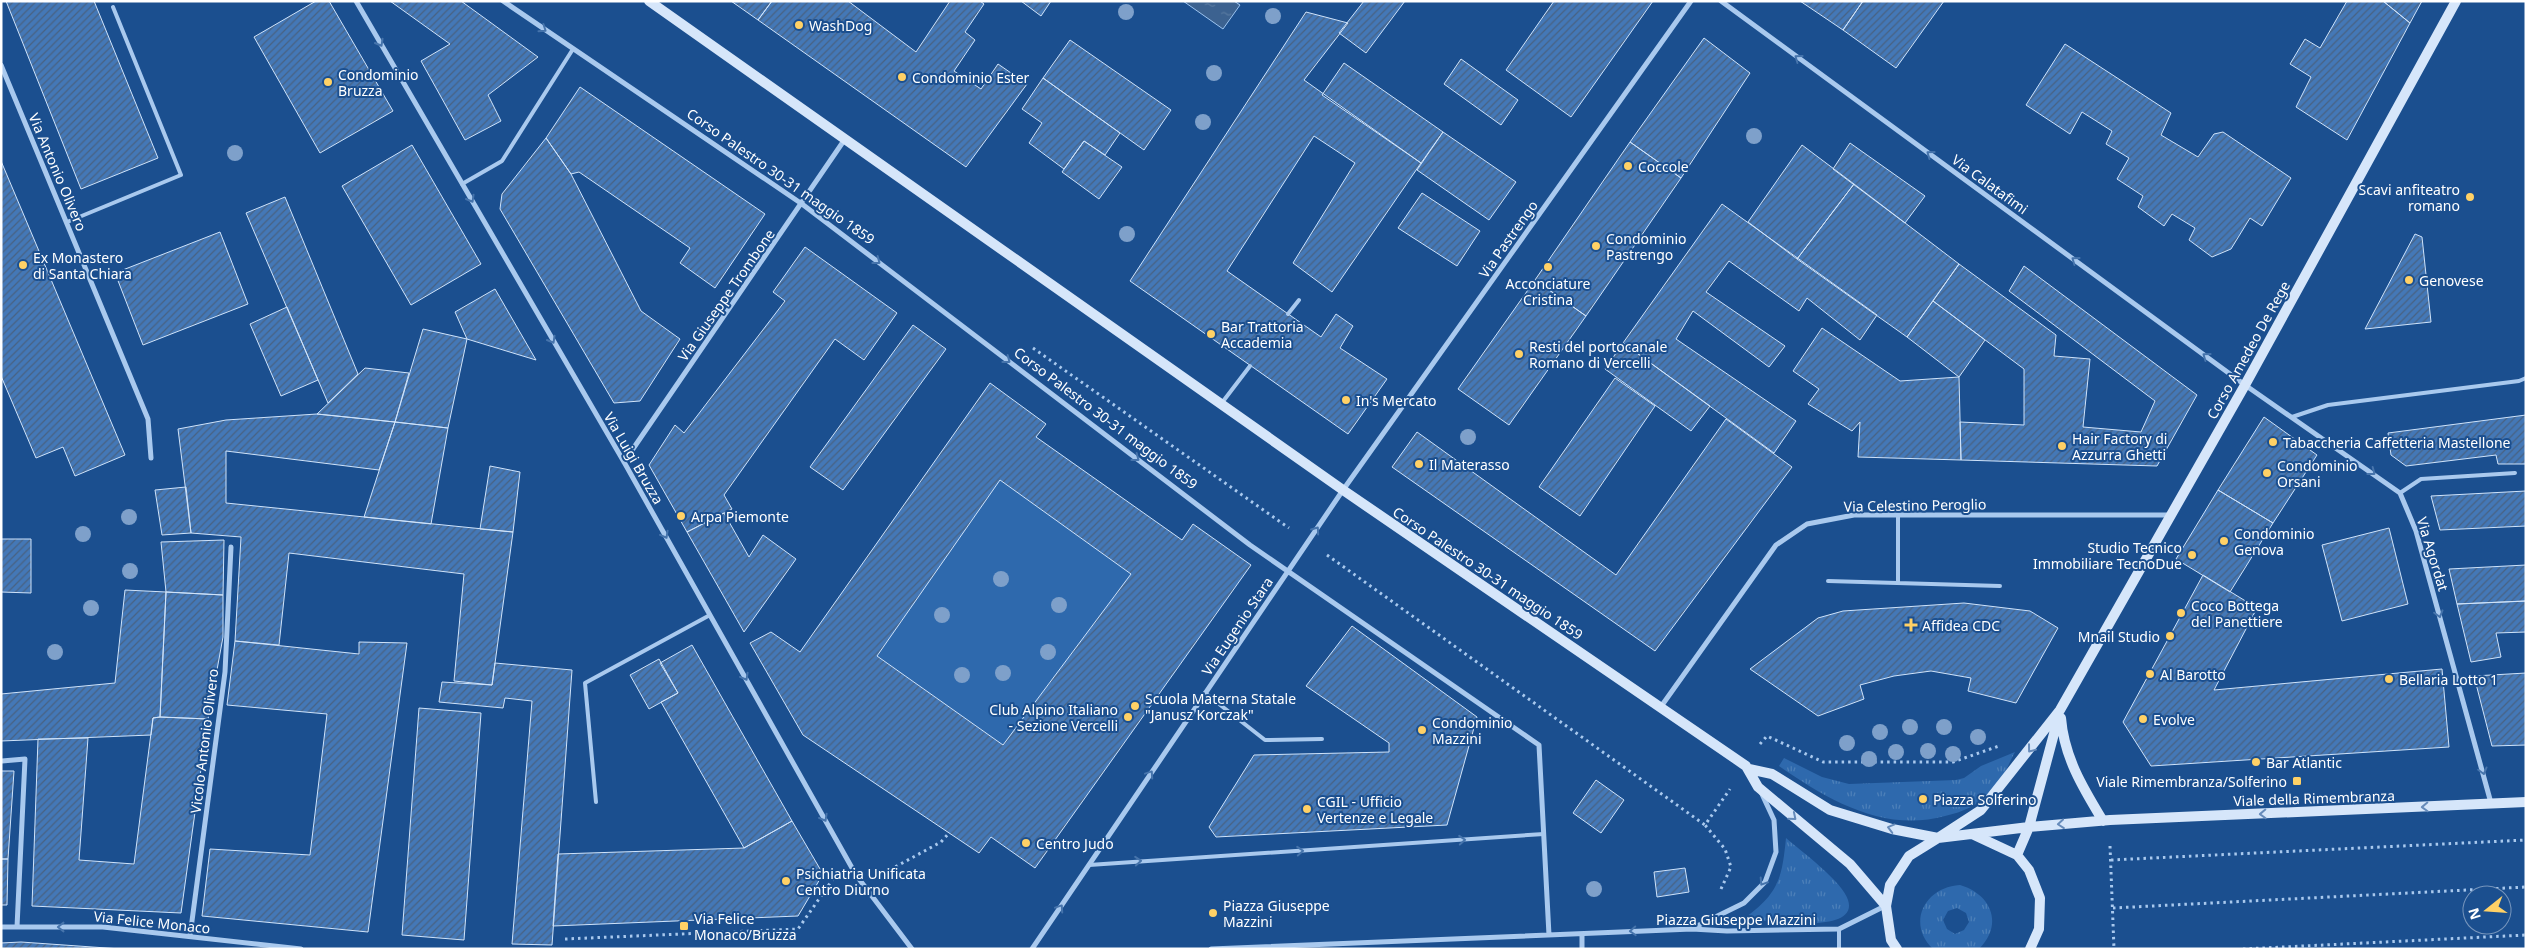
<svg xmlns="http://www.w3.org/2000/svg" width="2527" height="950" font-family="'Noto Sans',sans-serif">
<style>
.grass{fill:url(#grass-tufts);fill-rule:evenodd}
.green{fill:#2e69ad}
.water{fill:url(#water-ripples);stroke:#9cc4f0}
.building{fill:url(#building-hatch);stroke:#cfe3fa;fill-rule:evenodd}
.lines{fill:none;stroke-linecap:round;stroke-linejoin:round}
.path{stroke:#a9c9ee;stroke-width:3;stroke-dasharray:2.5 4;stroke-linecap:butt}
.lane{stroke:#a9c9ee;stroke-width:4}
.street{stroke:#a9c9ee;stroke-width:5}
.secondary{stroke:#d6e6fa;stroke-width:10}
.tree{fill:#7ea0ca}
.oneway{stroke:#4674ac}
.oneway2{stroke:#668bba}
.poi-dot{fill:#ffd166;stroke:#1b4f8f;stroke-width:2}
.labels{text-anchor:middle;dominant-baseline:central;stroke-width:4;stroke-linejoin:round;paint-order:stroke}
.poi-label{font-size:14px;fill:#fff;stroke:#1b4f8f;text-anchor:start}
.street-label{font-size:14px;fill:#fff;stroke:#1b4f8f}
</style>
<defs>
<pattern id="grass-tufts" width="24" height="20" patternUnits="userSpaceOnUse" patternTransform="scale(1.25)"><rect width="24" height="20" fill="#2e69ad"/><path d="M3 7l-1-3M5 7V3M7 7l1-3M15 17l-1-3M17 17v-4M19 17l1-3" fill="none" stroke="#4d80b9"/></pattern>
<pattern id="water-ripples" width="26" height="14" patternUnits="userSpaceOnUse" patternTransform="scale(1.25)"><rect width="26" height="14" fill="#3c6290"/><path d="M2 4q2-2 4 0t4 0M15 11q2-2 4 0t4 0" fill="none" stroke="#597aa1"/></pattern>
<pattern id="building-hatch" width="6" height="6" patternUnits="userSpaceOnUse" patternTransform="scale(1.25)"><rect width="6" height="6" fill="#4478b7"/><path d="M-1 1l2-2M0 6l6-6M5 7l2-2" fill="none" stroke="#486282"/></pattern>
</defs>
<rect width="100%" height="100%" fill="#1b4f8f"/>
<!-- grass -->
<path class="grass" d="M2015,752C2008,765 2002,782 1992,792C1978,805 1963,812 1945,816C1884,833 1828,800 1779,766L1784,758L1822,777L1849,784L1956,780L1964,778L1981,766Z
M1786,838C1801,851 1843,882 1848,900C1860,936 1761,920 1745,918C1779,893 1782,878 1786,838Z
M1960,885C1991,894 2004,924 1979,949H1933C1906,923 1925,887 1960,885ZM1957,908L1966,913L1969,922L1964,930L1955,934L1947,929L1943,920L1948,911Z"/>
<!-- green -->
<path class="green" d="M1000,480L1131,574L1003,745L877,656Z"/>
<!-- water -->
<path class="water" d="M1183,1H1234L1240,5L1223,29Z"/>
<!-- building -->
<path class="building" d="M6,1H94L158,158L81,189Z
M316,1H329L393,111L320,153L254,37Z
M390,1H461L538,57L488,95L501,121L465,140L421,61L450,44Z
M731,1H772L758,20Z
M772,1H848L916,52L950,1H980L984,4L965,32L975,40L954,71L981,89L998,64L1027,84L966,167L758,20Z
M1021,1H1051L1041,16Z
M1364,1H1405L1366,53L1339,33Z
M1554,1H1653L1571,117L1506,70Z
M1800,1H1863L1843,30Z
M1863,1H1944L1896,68L1843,30Z
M2347,1H2383L2410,23L2347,140L2296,107L2311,77L2290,64L2305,39L2320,48Z
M2383,1H2422L2410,23Z
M1306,12L1348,23L1304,80L1421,163L1332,292L1293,263L1355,163L1314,136L1227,271L1321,337L1336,314L1353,326L1340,348L1387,379L1348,434L1130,281Z
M1704,38L1750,73L1681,178L1630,142Z
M1070,40L1171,110L1144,150L1043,78Z
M2065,44L2171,113L2161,135L2198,157L2214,134L2223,132L2291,178L2262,226L2250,218L2231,249L2212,257L2189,240L2195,228L2172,214L2164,226L2138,207L2143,196L2117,179L2129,158L2106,144L2112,131L2082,112L2070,134L2026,105Z
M1461,59L1518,100L1501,125L1444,84Z
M1344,63L1443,132L1421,163L1322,95Z
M1043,78L1120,133L1105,155L1084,141L1064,169L1029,143L1042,123L1022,109Z
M580,87L765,214L715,288L680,263L690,248L579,172L571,174L546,138Z
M1443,132L1516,182L1489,220L1417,170Z
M546,138L571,174L641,311L680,339L640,401L614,403L500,209L502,194Z
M1084,141L1122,167L1099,199L1062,172Z
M1630,142L1681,178L1586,316L1535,280Z
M1850,143L1925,196L1905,223L1833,169Z
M412,145L481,264L411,305L342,186Z
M1802,145L1854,184L1797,259L1748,222Z
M1,161L125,455L75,476L63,447L36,458L1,376Z
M1854,184L1959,264L1907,337L1797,259Z
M1422,193L1480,231L1457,266L1398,228Z
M285,197L358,374L328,403L246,213Z
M1722,204L1877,315L1860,340L1807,298L1799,311L1729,261L1706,292L1785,346L1769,367L1693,311L1676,339L1796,421L1774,453L1623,343Z
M220,232L248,304L143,345L115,273Z
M2415,234L2422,237L2431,322L2365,329Z
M805,247L897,313L864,360L835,339L724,495L732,509L687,532L649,465L675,425L684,433L785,301L773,292Z
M1959,264L2056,335L2054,356L2090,359L2083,427L2141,432L2155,401L2009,291L2024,266L2197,395L2157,466L1961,460L1960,422L2024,425V369L1933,301Z
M1535,280L1586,316L1509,425L1458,389Z
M495,289L536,360L467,339L455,312Z
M1933,301L1985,340L1959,377L1907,337Z
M287,307L318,380L281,396L250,324Z
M913,325L946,349L843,490L810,467Z
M1822,328L1900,381L1959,377L1961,460L1858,457L1860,422L1852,431L1808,404L1819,389L1793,371Z
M423,329L467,339L448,428L395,422Z
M1623,343L1710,406L1691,431L1605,369Z
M365,368L409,373L395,422L317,414Z
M1615,378L1655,406L1580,516L1539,487Z
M990,383L1046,424L1036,437L1182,540L1193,524L1251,565L1035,868L991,837L979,853L803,735L750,643L771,632L800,652ZM1000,480L1131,574L1003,745L877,656Z
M317,414L395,422L379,470L226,451V503L513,532L492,685L454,681L464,574L289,553L279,645L235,641L241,537L191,533L178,429L226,420Z
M2526,415V464H2498L2496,455L2406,466L2391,455L2388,433Z
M2264,417L2317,455L2273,523L2218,490Z
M1726,419L1792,467L1655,651L1392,467L1417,432L1616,575Z
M395,422L448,428L431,524L364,517Z
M490,466L520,472L513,532L480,529Z
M186,487L191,533L162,535L155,490Z
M2218,490L2273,523L2230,592L2176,559Z
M2526,491V526L2440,530L2431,496Z
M724,513L749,557L763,535L796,559L744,632L687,532Z
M2389,528L2408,604L2342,621L2322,545Z
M1,539H31V593L1,592Z
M224,540L223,595L166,592L161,542Z
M2526,565V601L2457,604L2449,569Z
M2203,575L2257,608L2214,690L2442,669L2449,747L2151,766L2123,722Z
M125,590L166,592L160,717L153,718L151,735L1,741V694L115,683Z
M166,592L223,595V637L208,719L160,717Z
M2526,601V632L2496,633L2501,657L2471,662L2457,604Z
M1964,603L2030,611L2058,628L2016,703L1968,691L1971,678L1931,671L1894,676L1860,685L1864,699L1818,716L1750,669L1818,618L1843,611Z
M1352,626L1477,717L1447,825L1216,837L1209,827L1254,755L1389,752V743L1306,686Z
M235,641L359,654V642L407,643L368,932L202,916L210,849L310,855L327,714L227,705Z
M692,645L792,821L744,848L661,702L678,693L660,663Z
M659,659L678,693L649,709L630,675Z
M495,663L572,670L552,945L512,944L532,701L505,698L503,708L439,702L442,682L492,685Z
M2526,673V745L2492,746L2474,676Z
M419,708L481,713L464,940L402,935Z
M160,717L208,719L181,913L32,906L38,739L88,738L79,860L134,864L153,718Z
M1,771H14L8,859H1Z
M1596,780L1624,800L1601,833L1573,813Z
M792,821L823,874L798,916L553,926L558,854L744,848Z
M1,859H8L7,905H1Z
M1685,868L1689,892L1657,897L1654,872Z
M21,942L121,949H1V943Z"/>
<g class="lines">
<!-- path -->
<path class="path" d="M1033,348L1289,528
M1327,555L1705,825
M1760,744L1767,736L1823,762H1953L1999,746
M2110,846L2114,949
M2111,860L2526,840
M884,873L941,842L949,833
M1721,889L1731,867L1725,849L1705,825L1730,789
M2113,908L2526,887
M565,939L798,929L833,879
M2243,949L2526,935"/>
<!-- lane -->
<path class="lane" d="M462,184L502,161L573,49
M67,222L181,175L113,7
M1288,314L1299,300
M1221,404L1250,366
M2292,417L2328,405L2519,381L2526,378
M2400,493L2421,479L2515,473
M1898,515V583
M1828,581L2000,586
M1205,693L1265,740L1322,739
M596,802L585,683L710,615
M1089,865L1544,834
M1839,949V929"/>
<!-- street -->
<path class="street" d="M356,1L624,462L856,875L912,949
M503,1L802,204L1250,545L1539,745L1549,935
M1721,1L2245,385L2400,493L2416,531L2491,803
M1,65L148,419L151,458
M624,462L845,139
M1660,708L1776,545L1807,524L1854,515H2170
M2,761L25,759L17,927
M1,927H103L301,949
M1693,928L1744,903L1765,882L1776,852L1774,820L1761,792
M1582,934V949
M190,936L225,672L231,547
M1032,949L1343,490L1691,1
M1211,949L1692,929L1727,931L1839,929L1885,906"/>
<!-- secondary -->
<path class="secondary" d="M649,1L1343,490L1746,766L1758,787L1850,864L1886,906
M2061,718C2064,757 2083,788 2103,821
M1749,769L1772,774L1830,810L1892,829L1938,838L1981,810L2060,710L2245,385L2456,1
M1972,834L2017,855L2029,870L2040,898L2039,929L2030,949
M2017,855L2029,827L2059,715
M1897,949L1891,940L1886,906L1890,885L1909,856L1938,838L2029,827L2110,820L2526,802"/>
</g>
<!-- trees -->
<g class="tree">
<circle cx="1126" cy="12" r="8"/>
<circle cx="1273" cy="16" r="8"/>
<circle cx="1214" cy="73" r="8"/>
<circle cx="1203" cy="122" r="8"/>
<circle cx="1754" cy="136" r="8"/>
<circle cx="235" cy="153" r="8"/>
<circle cx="1127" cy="234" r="8"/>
<circle cx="1468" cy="437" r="8"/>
<circle cx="129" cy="517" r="8"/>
<circle cx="83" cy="534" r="8"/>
<circle cx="130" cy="571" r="8"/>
<circle cx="1001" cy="579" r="8"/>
<circle cx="1059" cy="605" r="8"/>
<circle cx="91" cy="608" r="8"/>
<circle cx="942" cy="615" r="8"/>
<circle cx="55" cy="652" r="8"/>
<circle cx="1048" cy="652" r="8"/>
<circle cx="1003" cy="673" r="8"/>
<circle cx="962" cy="675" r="8"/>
<circle cx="1910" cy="727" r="8"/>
<circle cx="1944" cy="727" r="8"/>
<circle cx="1880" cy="732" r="8"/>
<circle cx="1978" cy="737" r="8"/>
<circle cx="1847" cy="743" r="8"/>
<circle cx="1928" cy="751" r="8"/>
<circle cx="1896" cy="752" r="8"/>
<circle cx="1953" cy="754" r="8"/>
<circle cx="1869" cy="759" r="8"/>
<circle cx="1594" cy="889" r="8"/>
</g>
<!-- one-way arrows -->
<defs><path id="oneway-chevron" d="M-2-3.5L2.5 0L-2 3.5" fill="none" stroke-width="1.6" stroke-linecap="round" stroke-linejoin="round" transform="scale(1.25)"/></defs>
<g class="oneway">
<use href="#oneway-chevron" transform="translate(543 29) rotate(34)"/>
<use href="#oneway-chevron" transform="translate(380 43) rotate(60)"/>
<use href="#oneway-chevron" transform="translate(1798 58) rotate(-144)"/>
<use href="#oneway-chevron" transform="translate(1930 154) rotate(-144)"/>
<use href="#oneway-chevron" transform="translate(471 199) rotate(60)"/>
<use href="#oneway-chevron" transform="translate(2075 260) rotate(-144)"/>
<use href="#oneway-chevron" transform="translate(877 261) rotate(37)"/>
<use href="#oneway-chevron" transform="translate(552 340) rotate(60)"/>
<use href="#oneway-chevron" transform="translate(2206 356) rotate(-144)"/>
<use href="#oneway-chevron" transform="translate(1007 360) rotate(37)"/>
<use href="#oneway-chevron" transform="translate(1136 458) rotate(37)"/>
<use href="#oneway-chevron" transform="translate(2372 472) rotate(37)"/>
<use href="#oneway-chevron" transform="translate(1316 530) rotate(-55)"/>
<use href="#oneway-chevron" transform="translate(665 535) rotate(61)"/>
<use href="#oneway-chevron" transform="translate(2439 614) rotate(74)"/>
<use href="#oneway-chevron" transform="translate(745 677) rotate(61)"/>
<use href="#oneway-chevron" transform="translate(2483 771) rotate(75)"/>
<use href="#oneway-chevron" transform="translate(1150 774) rotate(-56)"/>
<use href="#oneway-chevron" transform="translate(824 818) rotate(61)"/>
<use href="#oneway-chevron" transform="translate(1462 840) rotate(-4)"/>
<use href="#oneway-chevron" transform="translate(1300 851) rotate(-4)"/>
<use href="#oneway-chevron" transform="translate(1138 861) rotate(-4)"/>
<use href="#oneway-chevron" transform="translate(1763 882) rotate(123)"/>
<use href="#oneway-chevron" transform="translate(1060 908) rotate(-56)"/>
<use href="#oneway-chevron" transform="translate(61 927) rotate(-180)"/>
<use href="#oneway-chevron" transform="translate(1633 931) rotate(177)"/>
</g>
<g class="oneway2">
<use href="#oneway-chevron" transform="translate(2031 749) rotate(127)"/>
<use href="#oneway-chevron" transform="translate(2425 807) rotate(178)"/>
<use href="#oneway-chevron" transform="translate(2263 814) rotate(178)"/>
<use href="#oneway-chevron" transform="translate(1793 817) rotate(40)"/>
<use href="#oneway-chevron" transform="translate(2061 824) rotate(175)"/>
<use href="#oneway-chevron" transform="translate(1891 828) rotate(-165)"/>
</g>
<!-- markers -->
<g class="poi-dot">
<circle cx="799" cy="25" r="5"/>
<circle cx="902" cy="77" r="5"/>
<circle cx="328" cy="82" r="5"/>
<circle cx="1628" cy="166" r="5"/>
<circle cx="2470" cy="197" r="5"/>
<circle cx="1596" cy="246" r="5"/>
<circle cx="23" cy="265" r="5"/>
<circle cx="1548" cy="267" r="5"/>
<circle cx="2409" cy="280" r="5"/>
<circle cx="1211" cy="334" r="5"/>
<circle cx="1519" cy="354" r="5"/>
<circle cx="1346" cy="400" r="5"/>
<circle cx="2273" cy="442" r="5"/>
<circle cx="2062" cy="446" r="5"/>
<circle cx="1419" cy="464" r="5"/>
<circle cx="2267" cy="473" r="5"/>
<circle cx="681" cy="516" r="5"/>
<circle cx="2224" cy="541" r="5"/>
<circle cx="2192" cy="555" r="5"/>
<circle cx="2181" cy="613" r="5"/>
<path d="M1908.5 617.5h5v5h5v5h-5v5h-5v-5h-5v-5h5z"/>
<circle cx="2170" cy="636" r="5"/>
<circle cx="2150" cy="674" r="5"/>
<circle cx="2389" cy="679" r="5"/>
<circle cx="1135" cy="706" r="5"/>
<circle cx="1128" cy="717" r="5"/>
<circle cx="2143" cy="719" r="5"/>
<circle cx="1422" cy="730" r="5"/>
<circle cx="2256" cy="762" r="5"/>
<rect x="2292" y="776" width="10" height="10" rx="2.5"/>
<circle cx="1923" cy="799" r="5"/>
<circle cx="1307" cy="809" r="5"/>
<circle cx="1026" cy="843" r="5"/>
<circle cx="786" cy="881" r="5"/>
<circle cx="1213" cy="913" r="5"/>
<rect x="679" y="921" width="10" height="10" rx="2.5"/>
</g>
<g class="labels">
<!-- poi labels -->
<g class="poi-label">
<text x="809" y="25">WashDog</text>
<text x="338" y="74">Condominio<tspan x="338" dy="16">Bruzza</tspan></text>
<text x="912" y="77">Condominio Ester</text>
<text x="1638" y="166">Coccole</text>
<text x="2460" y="189" text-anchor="end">Scavi anfiteatro<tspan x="2460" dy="16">romano</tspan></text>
<text x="1606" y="238">Condominio<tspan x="1606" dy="16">Pastrengo</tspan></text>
<text x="33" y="257">Ex Monastero<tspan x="33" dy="16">di Santa Chiara</tspan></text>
<text x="2419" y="280">Genovese</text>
<text x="1548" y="283" text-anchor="middle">Acconciature<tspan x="1548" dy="16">Cristina</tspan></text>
<text x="1221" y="326">Bar Trattoria<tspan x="1221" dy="16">Accademia</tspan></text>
<text x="1529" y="346">Resti del portocanale<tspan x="1529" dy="16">Romano di Vercelli</tspan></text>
<text x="1356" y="400">In's Mercato</text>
<text x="2072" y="438">Hair Factory di<tspan x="2072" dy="16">Azzurra Ghetti</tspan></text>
<text x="2283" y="442">Tabaccheria Caffetteria Mastellone</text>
<text x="1429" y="464">Il Materasso</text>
<text x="2277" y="465">Condominio<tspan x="2277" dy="16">Orsani</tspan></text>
<text x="691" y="516">Arpa Piemonte</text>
<text x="2234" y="533">Condominio<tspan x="2234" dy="16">Genova</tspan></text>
<text x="2182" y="547" text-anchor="end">Studio Tecnico<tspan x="2182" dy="16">Immobiliare TecnoDue</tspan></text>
<text x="2191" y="605">Coco Bottega<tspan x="2191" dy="16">del Panettiere</tspan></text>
<text x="1922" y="625">Affidea CDC</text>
<text x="2160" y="636" text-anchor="end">Mnail Studio</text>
<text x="2160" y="674">Al Barotto</text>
<text x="2399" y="679">Bellaria Lotto 1</text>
<text x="1145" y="698">Scuola Materna Statale<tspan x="1145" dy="16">"Janusz Korczak"</tspan></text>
<text x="1118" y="709" text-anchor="end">Club Alpino Italiano<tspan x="1118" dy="16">- Sezione Vercelli</tspan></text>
<text x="2153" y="719">Evolve</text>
<text x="1432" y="722">Condominio<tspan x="1432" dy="16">Mazzini</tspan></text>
<text x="2266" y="762">Bar Atlantic</text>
<text x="2287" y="781" text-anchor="end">Viale Rimembranza/Solferino</text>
<text x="1933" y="799">Piazza Solferino</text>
<text x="1317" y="801">CGIL - Ufficio<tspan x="1317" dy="16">Vertenze e Legale</tspan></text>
<text x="1036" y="843">Centro Judo</text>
<text x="796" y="873">Psichiatria Unificata<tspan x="796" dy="16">Centro Diurno</tspan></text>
<text x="1223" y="905">Piazza Giuseppe<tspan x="1223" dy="16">Mazzini</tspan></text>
<text x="694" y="918">Via Felice<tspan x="694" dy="16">Monaco/Bruzza</tspan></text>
</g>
<!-- street labels -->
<g class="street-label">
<text transform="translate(58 172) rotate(67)">Via Antonio Olivero</text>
<text transform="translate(781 176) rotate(35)">Corso Palestro 30-31 maggio 1859</text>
<text transform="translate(1990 184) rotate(36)">Via Calatafimi</text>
<text transform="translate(1508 239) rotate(-55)">Via Pastrengo</text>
<text transform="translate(726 295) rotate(-55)">Via Giuseppe Trombone</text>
<text transform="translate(2248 350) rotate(-61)">Corso Amedeo De Rege</text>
<text transform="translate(1106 418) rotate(37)">Corso Palestro 30-31 maggio 1859</text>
<text transform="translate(634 458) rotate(60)">Via Luigi Bruzza</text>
<text transform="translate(1915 505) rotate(-1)">Via Celestino Peroglio</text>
<text transform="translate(2433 554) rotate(73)">Via Agordat</text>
<text transform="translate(1488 573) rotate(34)">Corso Palestro 30-31 maggio 1859</text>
<text transform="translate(1237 626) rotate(-56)">Via Eugenio Stara</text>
<text transform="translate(204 741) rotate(-83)">Vicolo Antonio Olivero</text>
<text transform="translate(2314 798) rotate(-2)">Viale della Rimembranza</text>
<text x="1736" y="919">Piazza Giuseppe Mazzini</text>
<text transform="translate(152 922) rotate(6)">Via Felice Monaco</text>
</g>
</g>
<!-- border -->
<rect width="2527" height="950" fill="none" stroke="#ffffff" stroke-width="5"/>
<!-- north arrow -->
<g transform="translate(2487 910) rotate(253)"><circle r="24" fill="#1b4f8f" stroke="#7695bc"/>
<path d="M0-4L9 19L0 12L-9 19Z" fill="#ffd166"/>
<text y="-8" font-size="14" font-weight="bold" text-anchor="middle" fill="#ffffff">N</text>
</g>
</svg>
